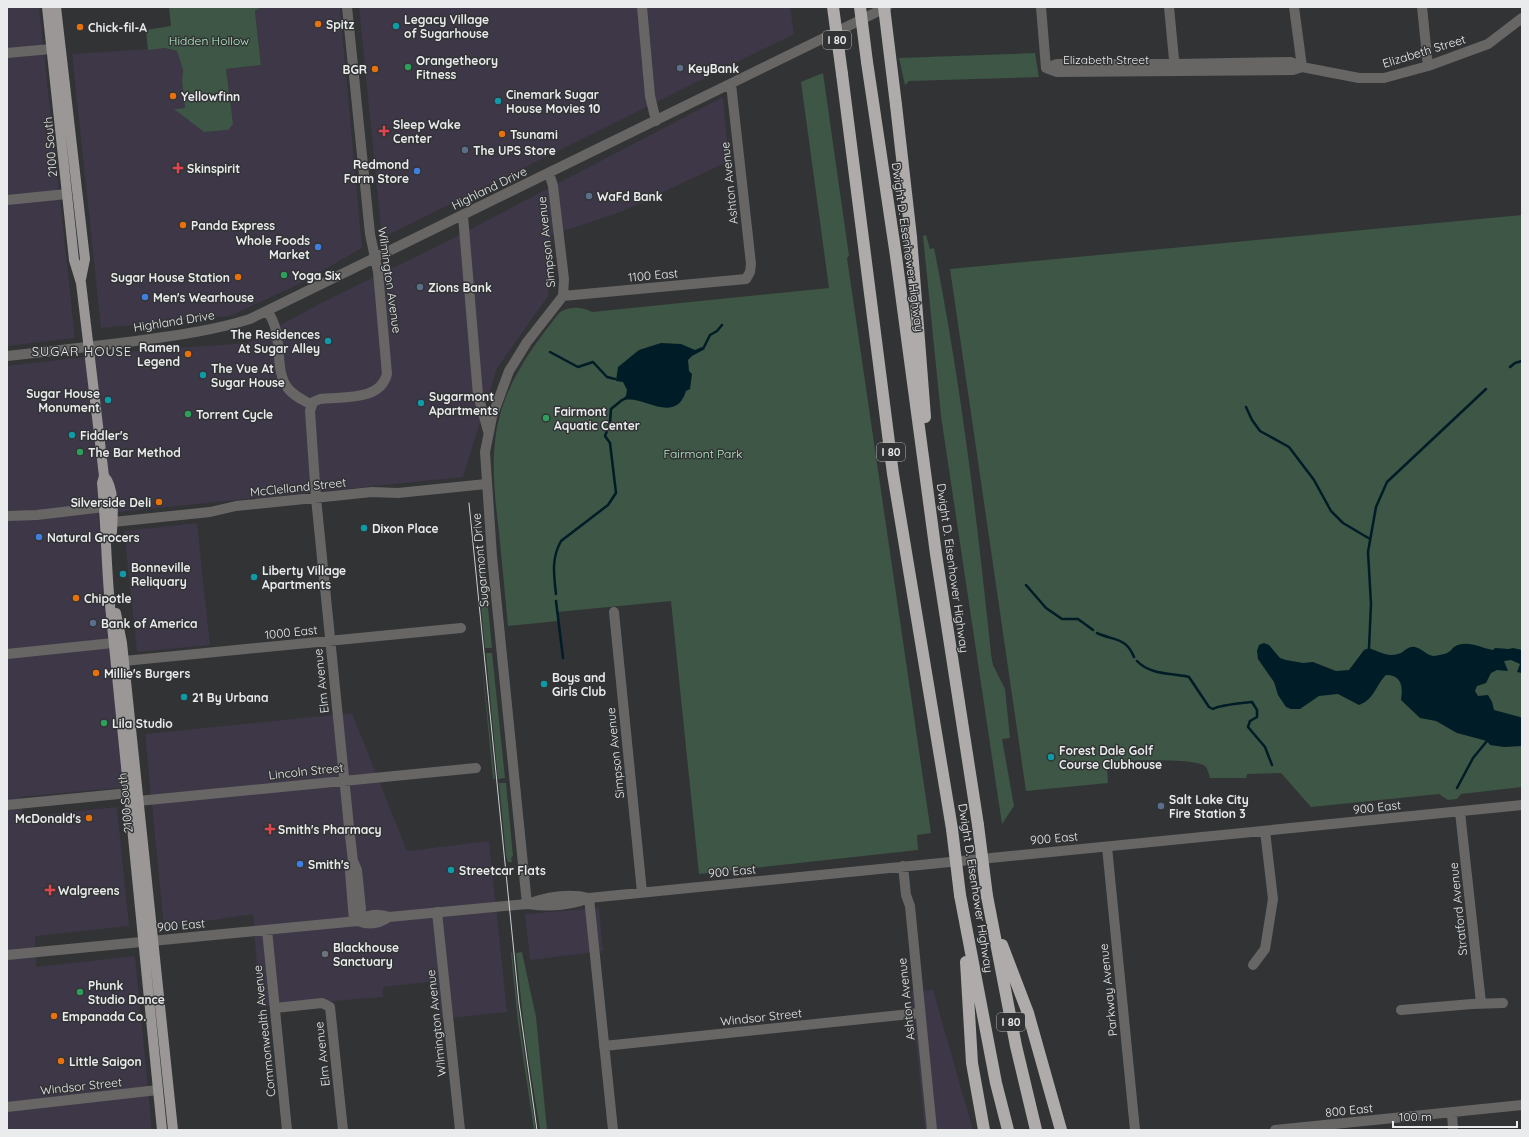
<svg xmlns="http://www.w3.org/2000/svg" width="1529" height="1137" font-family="Quicksand,sans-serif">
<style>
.commercial{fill:#3e3747}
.green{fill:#3e5645}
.water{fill:#001c27}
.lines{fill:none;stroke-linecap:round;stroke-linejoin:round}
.stream{stroke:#001c27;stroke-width:2.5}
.minor{stroke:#676665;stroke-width:10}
.major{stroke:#9a9796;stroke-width:10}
.highway{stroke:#aeabaa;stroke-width:12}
.tram{stroke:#cdcecf;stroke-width:1}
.highway-bridge{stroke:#aeabaa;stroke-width:12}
.food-dot{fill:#e8710a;stroke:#313335;stroke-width:1.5}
.culture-dot{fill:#0f9aa8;stroke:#313335;stroke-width:1.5}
.leisure-dot{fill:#2e9e5b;stroke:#313335;stroke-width:1.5}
.service-dot{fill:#5c6f8a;stroke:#313335;stroke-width:1.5}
.health-dot{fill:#e0444e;stroke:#313335;stroke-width:1.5}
.shop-dot{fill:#3f7fe0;stroke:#313335;stroke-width:1.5}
.worship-dot{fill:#6b7280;stroke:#313335;stroke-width:1.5}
.labels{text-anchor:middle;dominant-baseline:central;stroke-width:3;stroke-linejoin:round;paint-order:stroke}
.shield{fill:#313335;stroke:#b2b4b5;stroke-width:1}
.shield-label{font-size:11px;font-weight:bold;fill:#eaebec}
.poi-label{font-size:12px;font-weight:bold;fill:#eaebec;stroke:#313335;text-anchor:start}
.park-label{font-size:12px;fill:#b3eec4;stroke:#313335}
.street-label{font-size:12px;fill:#eaebec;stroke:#313335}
.neighbourhood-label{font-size:13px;letter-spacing:1px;fill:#eaebec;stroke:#313335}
</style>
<rect width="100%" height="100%" fill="#313335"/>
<!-- commercial -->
<path class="commercial" d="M7,7H39L75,338L7,346Z
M255,7H340L362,248L299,284L230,316L101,328L72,54L165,48L177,51L183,70L182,82L185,108L175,109L204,132L228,130L231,109L226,69L261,65Z
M359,7H790L794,34L388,235L381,229Z
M723,97L729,161L623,211L552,235L548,296L497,368L463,477L98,514L112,669L127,787L20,797L23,817L117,807L129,926L35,936L36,967L135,956L152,1130H7V366L136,351L247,343L321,303L444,243Z
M197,523L210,645L137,652L124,531Z
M352,713L407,851L489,841L507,1012L441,1019L437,981L383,987V997L260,1007L253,914L164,927L145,734Z
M599,908L603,951L530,960L525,914Z
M933,990L973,1130H925L911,991Z"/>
<!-- green -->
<path class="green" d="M169,7H261L255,11L261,65L226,69L233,124L228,130L204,132L174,109L185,108L182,82L183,70L177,51L165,48L148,50L146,30L171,26Z
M1035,53L1039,77L909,81L905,85L899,58Z
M823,73L849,256L847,258L931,833L917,835L918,850L699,874L671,601L557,612L558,621L508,626C505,594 502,563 499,532C494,490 489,448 502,408C514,371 537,341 560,312C571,306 582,307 592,312L829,288L801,82Z
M1522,215V787L1461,794L1457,799L1448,800L1439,794L1311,807L1281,773L1247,774L1246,778H1210C1209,775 1208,770 1206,767C1198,757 1129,761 1114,761L1113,766H1107L1108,783L1026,791L950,269Z
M926,235L930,249L934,248C961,383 977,518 991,654L993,665L1005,689L1010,738L1002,739L1014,806L1002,824L941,416L923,236Z
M480,545H482L492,648H485L481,606Z
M486,653H492L505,778L498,779Z
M481,654L495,779H493Z
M499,783H506L513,856L511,858L512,862H508L506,855Z
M512,952L521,1032L536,1130H534L518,1023L511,953Z
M522,952L536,1017L547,1130H540L525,1036L516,953Z"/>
<!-- water -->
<path class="water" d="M661,343L681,344L695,350L702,347L705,349L692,356L688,360L689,371L692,374L690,389L686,391C675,427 639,392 623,401L622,399L626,396L627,390L623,382L616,381L618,367L639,350Z
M1264,643L1269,645L1280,658L1286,660L1303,663L1313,662L1336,671L1349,670L1364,650L1369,648C1380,652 1389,658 1401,653C1406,650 1409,646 1415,647C1423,649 1427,656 1435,656C1439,655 1447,654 1450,651C1453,649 1451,649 1454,647C1466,639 1481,648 1493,650L1495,648L1509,649L1513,648L1522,650V673L1517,672L1520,664L1511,660L1504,661L1508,671L1497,670L1491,673L1486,683L1477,686L1475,691L1478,696L1488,695L1492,702L1494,710L1520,717L1522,718V746L1504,747L1490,745L1487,741L1457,733L1436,721L1420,718L1401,700C1403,687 1402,675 1386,675C1375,686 1375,699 1359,705L1338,694L1319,696L1300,709H1291L1286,707L1278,695L1274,682L1258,659L1257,651L1259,645Z"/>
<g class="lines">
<!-- stream -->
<path class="stream" d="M704,347L710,335L717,331L722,325
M550,352L578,367L593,362L607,377L615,379
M1510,367L1515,363L1522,361
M1246,407L1252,420L1260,431L1289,447L1314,480L1331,511L1343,523L1370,539
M1026,585L1046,608L1062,619H1078L1093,630
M556,594C554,575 551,559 561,541L608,505L616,493L610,443L605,436L610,423L611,409L622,400
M556,601L563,658
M1097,633C1114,641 1126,637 1134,657
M1369,648L1371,604L1368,552L1376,507L1387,482L1486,389
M1137,661C1150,675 1172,673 1189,677L1209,707L1213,709C1219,705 1242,703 1252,702L1257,710V717L1250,721L1248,727L1265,747L1272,765
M1457,788L1473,758L1487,741"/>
<!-- minor -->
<path class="minor" d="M347,7L370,234L378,272L387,374C380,402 342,396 320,399L313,402L310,411L316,498L349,827L353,861L357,870L361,909L358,921
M642,7L650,96L656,121
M1041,7L1046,68
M1169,7L1175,70
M1294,7L1302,67
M1422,7L1428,66
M7,53L51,49
M1046,68L1057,64H1175L1291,62L1302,67L1359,78H1384L1428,66L1488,44L1522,18
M1046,68L1057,72L1293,70L1302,67
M7,200L67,194
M463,216L478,395L488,431
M563,296L746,279L750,272L751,264L731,84
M267,311C285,334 273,367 287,387C292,395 303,400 312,405
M7,356C53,351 98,346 143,340C179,335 215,330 250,319L887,7
M7,516L37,515L104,507
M113,522L210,512L236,506L372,492L398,493L486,484
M614,612L642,892
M7,654L113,643
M124,661L461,628
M138,801L476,768
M7,805L129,793
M1460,812L1481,1003
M1107,847L1135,1130
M353,861L350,871L354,921
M903,866L906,895L910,906L932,1130
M589,898L613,1130
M527,904L492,556L485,452L492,417L509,371L527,342L563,296L564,279L553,186L549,173
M528,904C549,907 570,906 589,898
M437,912L460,1130
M358,921C368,925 379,924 389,917L527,904C547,897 568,893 589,898L1522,805
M267,930L287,1130
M7,955L358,921C368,914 378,913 389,917
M1253,965L1265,949L1273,899L1265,831
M275,1008L322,1003L330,1007L343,1130
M1401,1010L1472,1004L1503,1003
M604,1046L920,1013
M7,1107L158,1090
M1452,1112L1453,1130
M1275,1130L1522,1105"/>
<!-- major -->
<path class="major" d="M47,7L74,260L81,283L104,476L102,483C106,524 106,564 110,605L162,1130
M56,7L85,259L81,279
M104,476C115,488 113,515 112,532
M116,613L122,643L173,1130"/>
<!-- highway -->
<path class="highway" d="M867,62L896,256L936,554L978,825
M842,74L893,474L952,829
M896,105L911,237L925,417
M960,895L996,1083L1008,1130
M987,896L1016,1046L1036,1130
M1002,945L1028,1013L1061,1130
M966,962L972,1063L984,1130"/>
<!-- tram -->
<path class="tram" d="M469,503L519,1003L537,1130"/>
<!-- highway-bridge -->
<path class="highway-bridge" d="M833,7L842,74
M860,7L867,62
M884,7L896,105
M978,825L987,896
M952,829L960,895"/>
</g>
<!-- markers -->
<g class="food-dot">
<circle cx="318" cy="24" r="4"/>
<circle cx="80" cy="27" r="4"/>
<circle cx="375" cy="69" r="4"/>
<circle cx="173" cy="96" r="4"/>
<circle cx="502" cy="134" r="4"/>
<circle cx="183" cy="225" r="4"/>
<circle cx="238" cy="277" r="4"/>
<circle cx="188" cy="354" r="4"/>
<circle cx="159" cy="502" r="4"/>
<circle cx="76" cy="598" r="4"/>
<circle cx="96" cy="673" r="4"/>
<circle cx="89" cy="818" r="4"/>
<circle cx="54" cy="1016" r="4"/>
<circle cx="61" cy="1061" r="4"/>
</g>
<g class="culture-dot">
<circle cx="396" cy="26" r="4"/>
<circle cx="498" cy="101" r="4"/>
<circle cx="328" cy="341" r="4"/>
<circle cx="203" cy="375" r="4"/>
<circle cx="108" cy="400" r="4"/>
<circle cx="421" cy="403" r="4"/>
<circle cx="72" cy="435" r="4"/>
<circle cx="364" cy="528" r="4"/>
<circle cx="123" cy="574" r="4"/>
<circle cx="254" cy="577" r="4"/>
<circle cx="544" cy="684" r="4"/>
<circle cx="184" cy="697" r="4"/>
<circle cx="1051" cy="757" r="4"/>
<circle cx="451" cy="870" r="4"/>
</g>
<g class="leisure-dot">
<circle cx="408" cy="67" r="4"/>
<circle cx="284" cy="275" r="4"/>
<circle cx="188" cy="414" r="4"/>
<circle cx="546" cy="418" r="4"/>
<circle cx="80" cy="452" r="4"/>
<circle cx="104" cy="723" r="4"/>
<circle cx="80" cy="992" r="4"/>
</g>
<g class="service-dot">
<circle cx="680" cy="68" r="4"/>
<circle cx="465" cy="150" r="4"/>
<circle cx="589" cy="196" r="4"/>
<circle cx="420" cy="287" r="4"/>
<circle cx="93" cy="623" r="4"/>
<circle cx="1161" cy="806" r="4"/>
</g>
<g class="health-dot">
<path d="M382 125h4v4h4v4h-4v4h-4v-4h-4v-4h4z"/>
<path d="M176 162h4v4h4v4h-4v4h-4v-4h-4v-4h4z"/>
<path d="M268 823h4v4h4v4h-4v4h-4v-4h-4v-4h4z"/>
<path d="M48 884h4v4h4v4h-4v4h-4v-4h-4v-4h4z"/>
</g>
<g class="shop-dot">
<circle cx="417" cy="171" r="4"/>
<circle cx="318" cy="247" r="4"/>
<circle cx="145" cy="297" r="4"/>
<circle cx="39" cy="537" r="4"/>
<circle cx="300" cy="864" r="4"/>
</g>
<circle class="worship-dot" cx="325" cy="954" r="4"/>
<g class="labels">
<!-- shield labels -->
<g class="shield">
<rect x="823" y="31" width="28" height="18" rx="3"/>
<rect x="877" y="443" width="28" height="18" rx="3"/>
<rect x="997" y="1013" width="28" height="18" rx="3"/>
</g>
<g class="shield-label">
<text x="837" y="40">I 80</text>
<text x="891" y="452">I 80</text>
<text x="1011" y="1022">I 80</text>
</g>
<!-- poi labels -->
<g class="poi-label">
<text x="404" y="19">Legacy Village<tspan x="404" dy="14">of Sugarhouse</tspan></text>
<text x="326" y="24">Spitz</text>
<text x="88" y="27">Chick-fil-A</text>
<text x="416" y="60">Orangetheory<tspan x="416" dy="14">Fitness</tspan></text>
<text x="688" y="68">KeyBank</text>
<text x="367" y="69" text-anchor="end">BGR</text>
<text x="506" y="94">Cinemark Sugar<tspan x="506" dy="14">House Movies 10</tspan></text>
<text x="181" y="96">Yellowfinn</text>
<text x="393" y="124">Sleep Wake<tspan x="393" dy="14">Center</tspan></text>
<text x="510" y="134">Tsunami</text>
<text x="473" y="150">The UPS Store</text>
<text x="409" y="164" text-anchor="end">Redmond<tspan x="409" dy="14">Farm Store</tspan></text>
<text x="187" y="168">Skinspirit</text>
<text x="597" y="196">WaFd Bank</text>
<text x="191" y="225">Panda Express</text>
<text x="310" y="240" text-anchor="end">Whole Foods<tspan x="310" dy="14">Market</tspan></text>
<text x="292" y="275">Yoga Six</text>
<text x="230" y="277" text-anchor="end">Sugar House Station</text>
<text x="428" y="287">Zions Bank</text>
<text x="153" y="297">Men's Wearhouse</text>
<text x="320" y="334" text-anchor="end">The Residences<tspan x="320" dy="14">At Sugar Alley</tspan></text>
<text x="180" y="347" text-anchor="end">Ramen<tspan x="180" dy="14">Legend</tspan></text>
<text x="211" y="368">The Vue At<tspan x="211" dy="14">Sugar House</tspan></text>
<text x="100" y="393" text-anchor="end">Sugar House<tspan x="100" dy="14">Monument</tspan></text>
<text x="429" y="396">Sugarmont<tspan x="429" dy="14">Apartments</tspan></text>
<text x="554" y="411">Fairmont<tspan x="554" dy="14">Aquatic Center</tspan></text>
<text x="196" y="414">Torrent Cycle</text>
<text x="80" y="435">Fiddler's</text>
<text x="88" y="452">The Bar Method</text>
<text x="151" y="502" text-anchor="end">Silverside Deli</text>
<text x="372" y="528">Dixon Place</text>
<text x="47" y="537">Natural Grocers</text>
<text x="131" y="567">Bonneville<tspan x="131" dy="14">Reliquary</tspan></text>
<text x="262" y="570">Liberty Village<tspan x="262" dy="14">Apartments</tspan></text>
<text x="84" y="598">Chipotle</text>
<text x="101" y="623">Bank of America</text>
<text x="104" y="673">Millie's Burgers</text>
<text x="552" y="677">Boys and<tspan x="552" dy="14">Girls Club</tspan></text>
<text x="192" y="697">21 By Urbana</text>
<text x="112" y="723">Lila Studio</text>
<text x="1059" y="750">Forest Dale Golf<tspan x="1059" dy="14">Course Clubhouse</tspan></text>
<text x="1169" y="799">Salt Lake City<tspan x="1169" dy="14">Fire Station 3</tspan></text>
<text x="81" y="818" text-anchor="end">McDonald's</text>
<text x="278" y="829">Smith's Pharmacy</text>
<text x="308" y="864">Smith's</text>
<text x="459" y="870">Streetcar Flats</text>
<text x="58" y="890">Walgreens</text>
<text x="333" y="947">Blackhouse<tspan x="333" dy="14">Sanctuary</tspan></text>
<text x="88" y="985">Phunk<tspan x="88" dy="14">Studio Dance</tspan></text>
<text x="62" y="1016">Empanada Co.</text>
<text x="69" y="1061">Little Saigon</text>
</g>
<!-- park labels -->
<g class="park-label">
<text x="209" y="40">Hidden Hollow</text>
<text x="703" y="453">Fairmont Park</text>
</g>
<!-- street labels -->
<g class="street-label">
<text transform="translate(1424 51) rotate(-17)">Elizabeth Street</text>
<text x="1106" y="59">Elizabeth Street</text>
<text transform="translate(50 147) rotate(-95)">2100 South</text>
<text transform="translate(729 183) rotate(-96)">Ashton Avenue</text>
<text transform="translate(489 188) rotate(-26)">Highland Drive</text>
<text transform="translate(546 242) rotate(-96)">Simpson Avenue</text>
<text transform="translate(908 247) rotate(82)">Dwight D. Eisenhower Highway</text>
<text transform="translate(653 275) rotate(-5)">1100 East</text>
<text transform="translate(390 280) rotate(82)">Wilmington Avenue</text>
<text transform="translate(174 321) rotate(-9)">Highland Drive</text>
<text transform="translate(298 487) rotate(-6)">McClelland Street</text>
<text transform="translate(480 560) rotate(-95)">Sugarmont Drive</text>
<text transform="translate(953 568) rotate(82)">Dwight D. Eisenhower Highway</text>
<text transform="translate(291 632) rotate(-6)">1000 East</text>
<text transform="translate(321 681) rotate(-96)">Elm Avenue</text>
<text transform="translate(615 753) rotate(-96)">Simpson Avenue</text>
<text transform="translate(306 771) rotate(-6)">Lincoln Street</text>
<text transform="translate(125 803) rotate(-96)">2100 South</text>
<text transform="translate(1377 807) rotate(-6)">900 East</text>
<text transform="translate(1054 838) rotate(-5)">900 East</text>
<text transform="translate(732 871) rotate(-5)">900 East</text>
<text transform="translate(976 888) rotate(81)">Dwight D. Eisenhower Highway</text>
<text transform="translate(1458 909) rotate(-96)">Stratford Avenue</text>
<text transform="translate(181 925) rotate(-5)">900 East</text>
<text transform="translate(1108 990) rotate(-96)">Parkway Avenue</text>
<text transform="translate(906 999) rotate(-96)">Ashton Avenue</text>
<text transform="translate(761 1017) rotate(-6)">Windsor Street</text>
<text transform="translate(436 1023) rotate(-96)">Wilmington Avenue</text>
<text transform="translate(264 1031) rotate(-96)">Commonwealth Avenue</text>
<text transform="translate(322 1054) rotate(-96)">Elm Avenue</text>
<text transform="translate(81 1086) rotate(-6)">Windsor Street</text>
<text transform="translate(1349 1110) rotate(-6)">800 East</text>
</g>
<!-- neighbourhood labels -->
<g class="neighbourhood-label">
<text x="82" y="351">SUGAR HOUSE</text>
</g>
</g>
<!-- border -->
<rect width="1529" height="1137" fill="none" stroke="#eaebec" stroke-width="16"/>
<!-- scale -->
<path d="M1393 1121v6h124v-6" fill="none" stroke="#eaebec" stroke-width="2"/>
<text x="1399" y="1121" font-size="12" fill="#eaebec" stroke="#313335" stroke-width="3" paint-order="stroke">100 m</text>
</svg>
